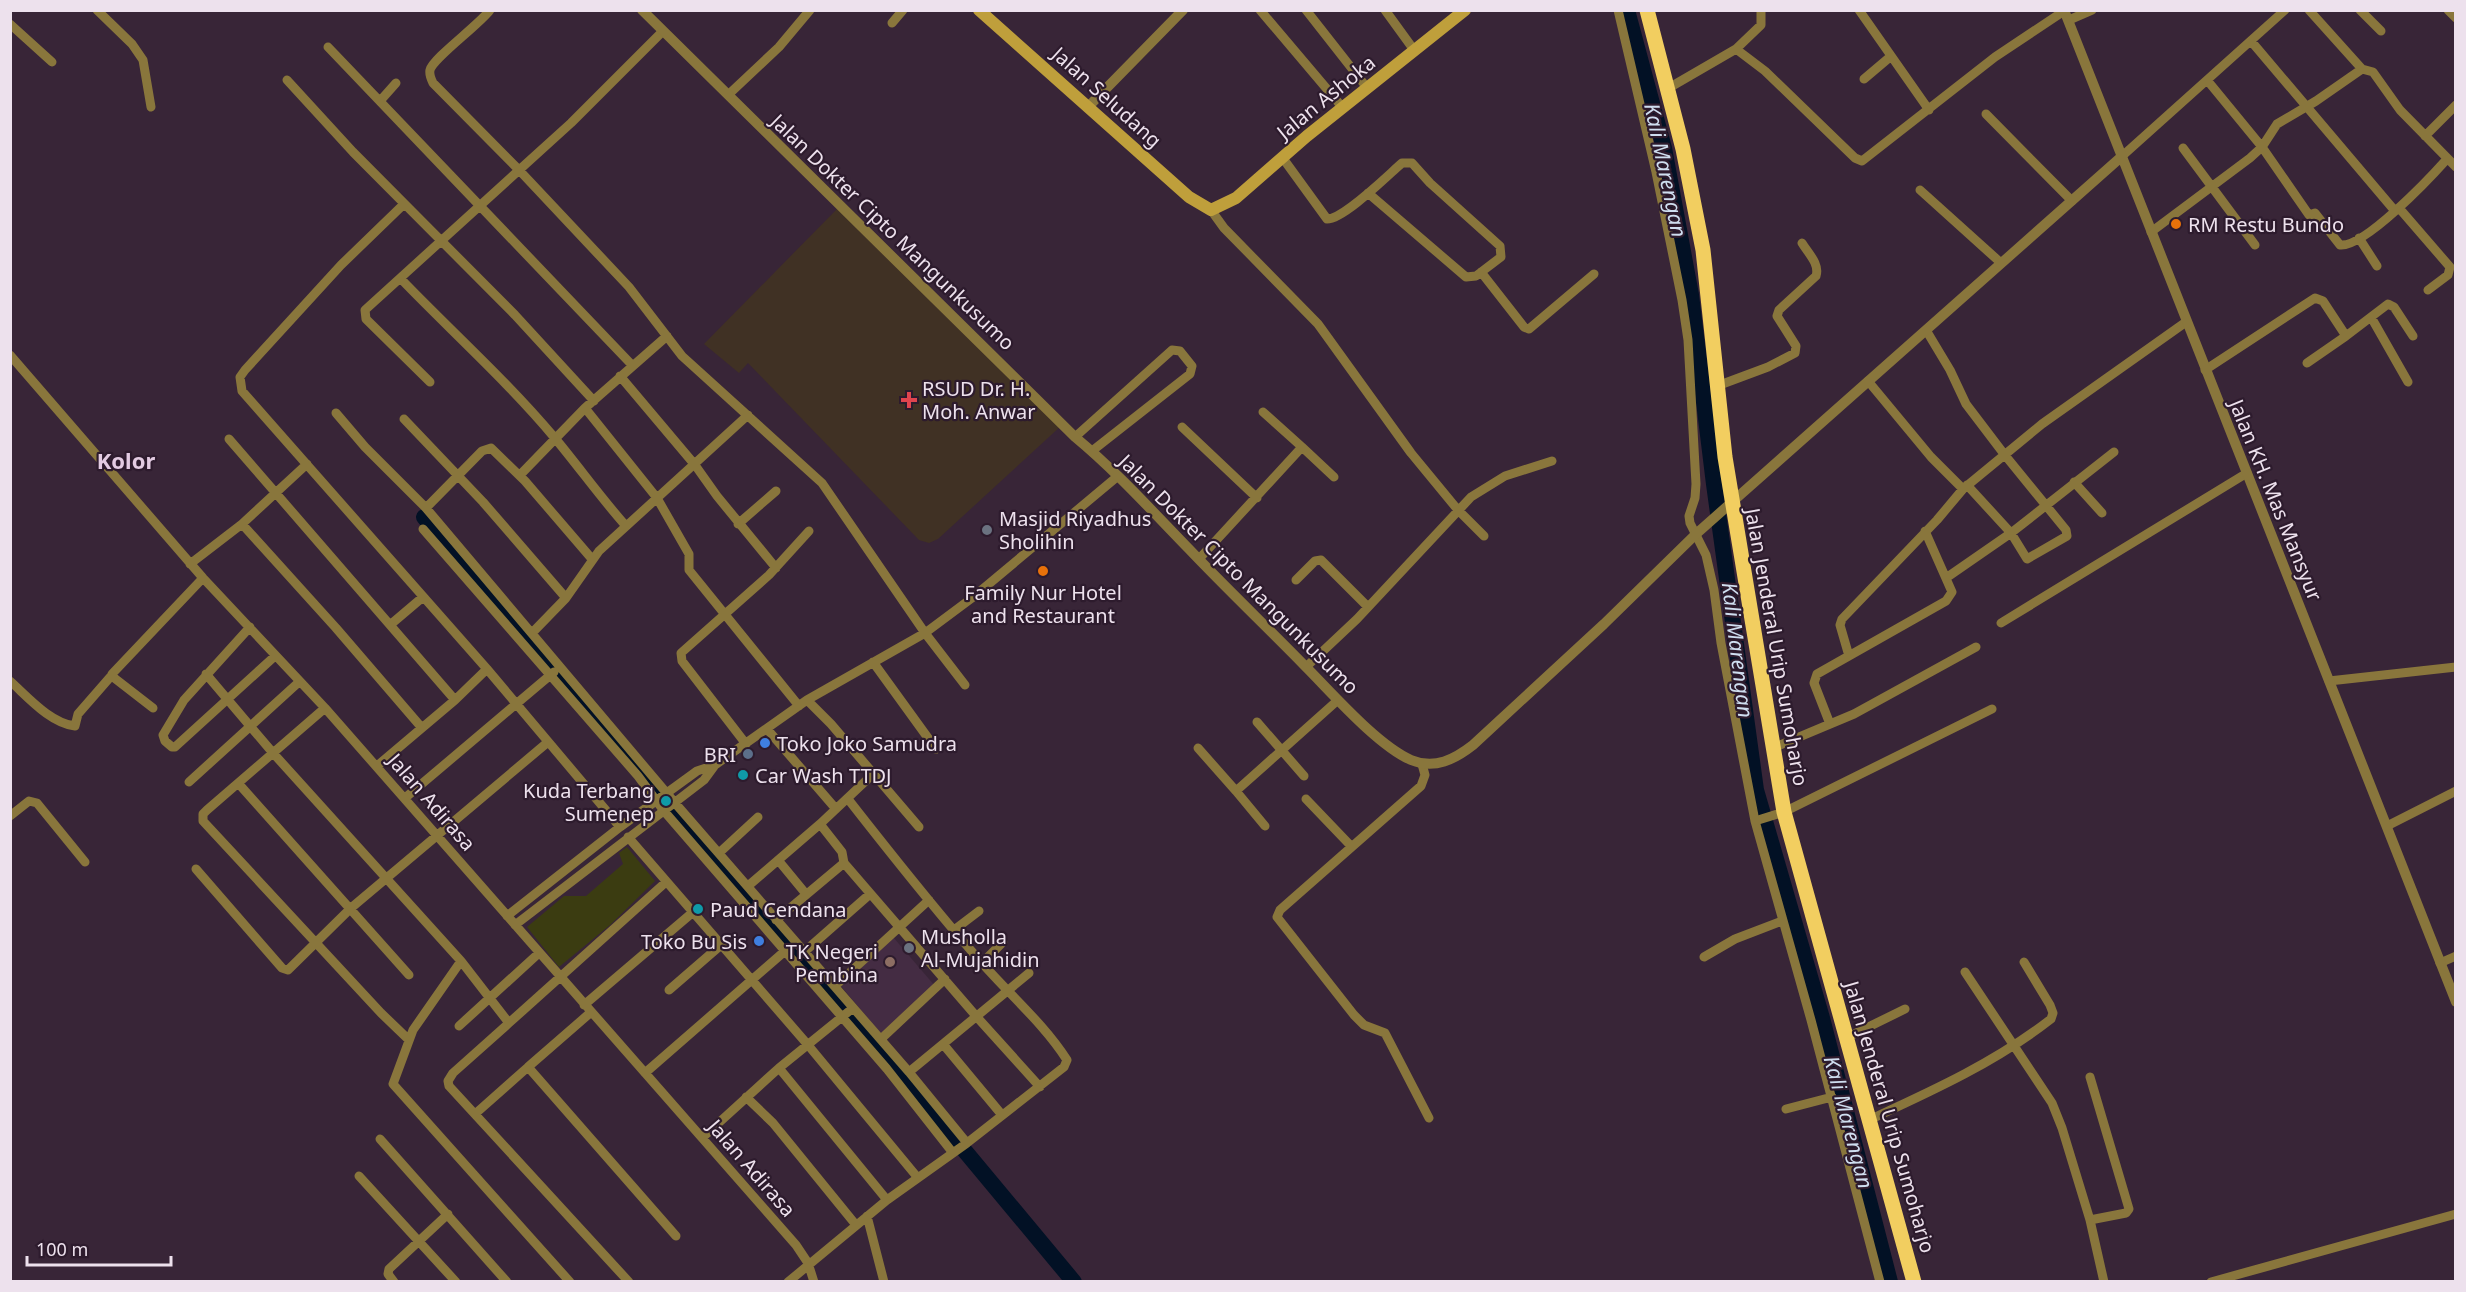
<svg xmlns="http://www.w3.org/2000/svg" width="2466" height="1292" font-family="'Noto Sans',sans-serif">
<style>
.built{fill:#442c43}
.medical{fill:#403124}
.green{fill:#3b3c11}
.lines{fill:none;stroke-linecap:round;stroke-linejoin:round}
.river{stroke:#021125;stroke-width:16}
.minor{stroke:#89763c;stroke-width:9}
.tertiary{stroke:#89763c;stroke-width:10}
.secondary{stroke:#bf9f3b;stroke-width:12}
.trunk{stroke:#f2ce60;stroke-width:15}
.food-dot{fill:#e8710a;stroke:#2d1b2d;stroke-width:2}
.health-dot{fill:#e0444e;stroke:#2d1b2d;stroke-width:2}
.worship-dot{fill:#6b7280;stroke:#2d1b2d;stroke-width:2}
.shop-dot{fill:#3f7fe0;stroke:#2d1b2d;stroke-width:2}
.service-dot{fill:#5c6f8a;stroke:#2d1b2d;stroke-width:2}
.culture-dot{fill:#0f9aa8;stroke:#2d1b2d;stroke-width:2}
.education-dot{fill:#8d6e63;stroke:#2d1b2d;stroke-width:2}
.labels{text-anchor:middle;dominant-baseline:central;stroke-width:4.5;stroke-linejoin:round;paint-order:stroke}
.street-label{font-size:20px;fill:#ede1ed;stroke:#2d1b2d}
.poi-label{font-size:20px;fill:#ede1ed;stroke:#2d1b2d;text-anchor:start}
.water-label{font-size:21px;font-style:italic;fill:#cfdef0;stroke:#2d1b2d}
.quarter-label{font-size:22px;font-weight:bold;fill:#e3cbe2;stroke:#2d1b2d}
</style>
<rect width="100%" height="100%" fill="#382537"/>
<!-- built -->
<path class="built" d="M893,937L935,986L881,1034L841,986Z"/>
<!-- medical -->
<path class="medical" d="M838,208L1061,426L938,539L929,543L919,540L748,363L739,373L704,344Z"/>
<!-- green -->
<path class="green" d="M627,847L655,881L610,925L559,967L527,927L564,896H586L623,864L619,853Z"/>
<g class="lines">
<!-- river -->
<path class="river" d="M1627,10L1664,148L1691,295L1714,484L1756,790L1822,1018L1890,1282
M424,517L658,793
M672,811L855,1019L1074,1282"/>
<!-- minor -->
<path class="minor" d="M97,10L132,44L143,60L151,107
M490,10C479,25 433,58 430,70C429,75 431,79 433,83L519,170L629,287L682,356L822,483L925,633L965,685
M1260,10L1343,108
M1306,10L1368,89
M1385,10L1414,50
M1618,10L1656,172L1682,300L1688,340L1696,484L1695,498L1689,516L1690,523L1706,555L1714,590L1721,643L1755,821L1811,1020L1880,1282
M1859,10L1929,110
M2309,10L2362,69
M2360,10L2381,31
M2448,10L2456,18
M2069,20L2092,10
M892,23L903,10
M10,24L52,62
M2251,41L2395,211
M328,47L632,365
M1736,49L1765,71L1855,158L1862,161L1995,57L2064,11
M1864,79L1890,57
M287,80L353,152L515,315L594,401
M2207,80L2262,147L2309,215L2315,213L2340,245C2364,248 2430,178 2447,159
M1667,89L1736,49L1761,25V10
M728,95L779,47L810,10
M380,101L396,83
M1986,114L2072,201
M2425,136L2456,105
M2183,148L2255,245
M1282,157L1327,219C1344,219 1388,175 1402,163H1412L1430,183L1500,246L1501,257L1476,276L1466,277L1368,193
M2120,158L2285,10
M1920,190L2001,263
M404,204L341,265L245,370L240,377L242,391L487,669L620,827
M2399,208L2450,267L2448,275L2428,290
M1211,210L1224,228L1318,324L1411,453L1458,510L1484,536
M2151,232L2250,158L2262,147L2277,124L2316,101L2362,69L2373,72L2400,110L2456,167
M2359,238L2377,266
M1481,272L1524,327L1529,329L1594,274
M401,279C452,332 507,381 554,437C579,467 601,498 626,526
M2371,317L2408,382
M1926,330L1950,370L1966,404L2004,454L2066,530L2067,536L2027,559L2011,533L1967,485
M10,355L203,578L325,708L796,1245L808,1263L814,1282
M2307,363L2346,336
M2205,370L2315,298L2323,301L2346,336L2388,304L2394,307L2413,336
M620,376L695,465L717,496L776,568
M1868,381L1931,457L1963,489
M430,382L366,319L365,310L571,123L662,32
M1717,386L1768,367L1795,353L1796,346L1777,316L1779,310L1816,276C1820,264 1808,253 1802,243
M585,408L657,498L689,554V570L799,706
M336,413L365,447L426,508L675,803L909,1072L967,1143L887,1200L788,1282
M404,419L483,502L566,598
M1182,427L1257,498
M1075,437L1172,350L1180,351L1192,366L1190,374L1092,451
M229,439L455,700
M1302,447L1334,477
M520,475L585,408L667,336
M2074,482L2102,513
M426,508L482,451L491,448L525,481L592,559
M242,524L336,628L422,728
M738,524L776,491
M423,529L638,776L664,811L887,1069L953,1153
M1199,559L1302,447L1263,412
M190,564L242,524L307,464
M1946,578L2011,533L2114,452
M1296,580L1315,561L1321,560L1368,607
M2001,623L2247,473
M390,625L423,597
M250,627L184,700L163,735L165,741L172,747H175L275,656
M532,633L566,598L599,551L748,415
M1849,656L1840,625L1842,619L1937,520L1963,489L2042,424L2186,322
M873,662L936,749
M1306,667L1357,619L1471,497L1505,476L1552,461
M206,674L273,753L461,961L509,1023L666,882
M10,681C28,697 50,723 75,726L78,714L112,675
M2329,681L2456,667
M807,700L831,724L919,827
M153,708L113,677L112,674L203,578
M325,708L207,810L203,814V821L381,1013L408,1039
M1257,722L1304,776
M1830,724L1814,683L1817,674L1946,601L1952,592L1925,531
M767,729L836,809
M746,744L682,661L681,653L769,575L809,531
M1198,748L1236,791L1338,700
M1773,748L1854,714L1976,647
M1422,764L1425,775L1421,786L1280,910L1277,917L1354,1015L1364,1025L1385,1033L1429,1118
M377,766L455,700L487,669
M189,782L299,682
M238,783L409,975
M1236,791L1265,826
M405,798L554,672
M848,799C891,854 935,910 982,963C1010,995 1044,1024 1067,1060L1064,1067L967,1143
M1306,799L1351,846
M10,816L29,801L37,803L85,862
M1755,821L1784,812L1992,709
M820,824L842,852L844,863L976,1016L1040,1087
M2387,826L2456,791
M628,837L808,1045L918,1178
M719,853L758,817
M778,860L806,894
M196,869L282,968L288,970L351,908L548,742
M748,886L820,824L872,775
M507,916L620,827L697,771L715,765L807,700L925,633L972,598L1118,476
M776,920L844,863
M515,925L704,780L715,765
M954,930L979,911
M804,952L870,894
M1704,957L1735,939L1782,921
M461,961L413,1030L393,1084L570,1282
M982,963L1003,942
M2440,963L2456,956
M1965,972L2052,1103L2062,1128L2090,1220L2104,1282
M835,986L929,900
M669,990L721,945
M584,1005L692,913
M590,1013L528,1067L676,1236
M509,1023L453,1073L448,1081L449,1086L629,1282
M459,1026L539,953
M1846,1038L1905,1009
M881,1039L945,979
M943,1044L1029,973
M779,1068L887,1200
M909,1072L943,1044L1002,1115
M645,1073L785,951
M746,1097L773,1123L856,1225
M1786,1109L1832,1097
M475,1114L528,1067
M1869,1120C1932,1091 1996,1062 2051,1019L2053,1013L2050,1005L2024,962
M702,1138L779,1068L853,1008
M380,1139L507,1282
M359,1176L456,1282
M867,1216L884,1282
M2090,1220L2126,1213L2129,1209L2090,1077
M394,1282L388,1274L389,1269L448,1214
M2211,1282L2456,1214"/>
<!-- tertiary -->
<path class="tertiary" d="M642,10L1075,437C1116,471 1152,511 1189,549C1227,589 1267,627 1305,666C1332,693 1377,745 1411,760C1435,770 1455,759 1473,745L1604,624L1696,534L2120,158
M2064,10L2456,1002
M1089,106L1183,10"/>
<!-- secondary -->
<path class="secondary" d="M979,10L1189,197L1211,210L1236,198L1307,136L1465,10"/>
<!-- trunk -->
<path class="trunk" d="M1647,10L1683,149L1703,250L1725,457L1784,812L1914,1282"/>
</g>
<!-- markers -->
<g class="food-dot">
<circle cx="2176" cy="224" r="6"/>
<circle cx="1043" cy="571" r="6"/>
</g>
<path class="health-dot" d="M906 391h6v6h6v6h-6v6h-6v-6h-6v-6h6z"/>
<g class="worship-dot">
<circle cx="987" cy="530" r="6"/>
<circle cx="909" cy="948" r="6"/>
</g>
<g class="shop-dot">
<circle cx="765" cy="743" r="6"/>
<circle cx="759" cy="941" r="6"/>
</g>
<circle class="service-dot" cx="748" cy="754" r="6"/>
<g class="culture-dot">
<circle cx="743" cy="775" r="6"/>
<circle cx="666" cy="801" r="6"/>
<circle cx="698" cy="909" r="6"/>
</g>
<circle class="education-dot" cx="890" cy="962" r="6"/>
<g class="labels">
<!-- street labels -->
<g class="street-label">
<text transform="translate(1107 97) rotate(42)">Jalan Seludang</text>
<text transform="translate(1326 97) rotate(-39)">Jalan Ashoka</text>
<text transform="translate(893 232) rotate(44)">Jalan Dokter Cipto Mangunkusumo</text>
<text transform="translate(2276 500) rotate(68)">Jalan KH. Mas Mansyur</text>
<text transform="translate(1239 574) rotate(45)">Jalan Dokter Cipto Mangunkusumo</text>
<text transform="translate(1777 647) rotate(80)">Jalan Jenderal Urip Sumoharjo</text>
<text transform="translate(432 802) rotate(49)">Jalan Adirasa</text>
<text transform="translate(1890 1117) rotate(74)">Jalan Jenderal Urip Sumoharjo</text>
<text transform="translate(752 1168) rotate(49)">Jalan Adirasa</text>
</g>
<!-- poi labels -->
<g class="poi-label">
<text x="2188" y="224">RM Restu Bundo</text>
<text x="922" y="388">RSUD Dr. H.<tspan x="922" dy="23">Moh. Anwar</tspan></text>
<text x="999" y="518">Masjid Riyadhus<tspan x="999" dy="23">Sholihin</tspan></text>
<text x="1043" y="592" text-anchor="middle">Family Nur Hotel<tspan x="1043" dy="23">and Restaurant</tspan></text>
<text x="777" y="743">Toko Joko Samudra</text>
<text x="736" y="754" text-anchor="end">BRI</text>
<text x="755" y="775">Car Wash TTDJ</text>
<text x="654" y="790" text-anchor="end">Kuda Terbang<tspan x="654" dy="23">Sumenep</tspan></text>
<text x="710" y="909">Paud Cendana</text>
<text x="921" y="936">Musholla<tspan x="921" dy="23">Al-Mujahidin</tspan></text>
<text x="747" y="941" text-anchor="end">Toko Bu Sis</text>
<text x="878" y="951" text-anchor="end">TK Negeri<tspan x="878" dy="23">Pembina</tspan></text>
</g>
<!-- water labels -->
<g class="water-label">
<text transform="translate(1666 170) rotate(78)">Kali Marengan</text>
<text transform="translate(1738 650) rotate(83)">Kali Marengan</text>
<text transform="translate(1849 1122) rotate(75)">Kali Marengan</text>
</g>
<!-- quarter labels -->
<g class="quarter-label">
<text x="126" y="460">Kolor</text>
</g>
</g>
<!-- border -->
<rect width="2466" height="1292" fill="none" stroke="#ede1ed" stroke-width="24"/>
<!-- scale -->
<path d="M27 1256v9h144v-9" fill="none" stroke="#ede1ed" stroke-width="3"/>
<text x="36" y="1256" font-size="18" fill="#ede1ed" stroke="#2d1b2d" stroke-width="4.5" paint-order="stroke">100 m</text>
</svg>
